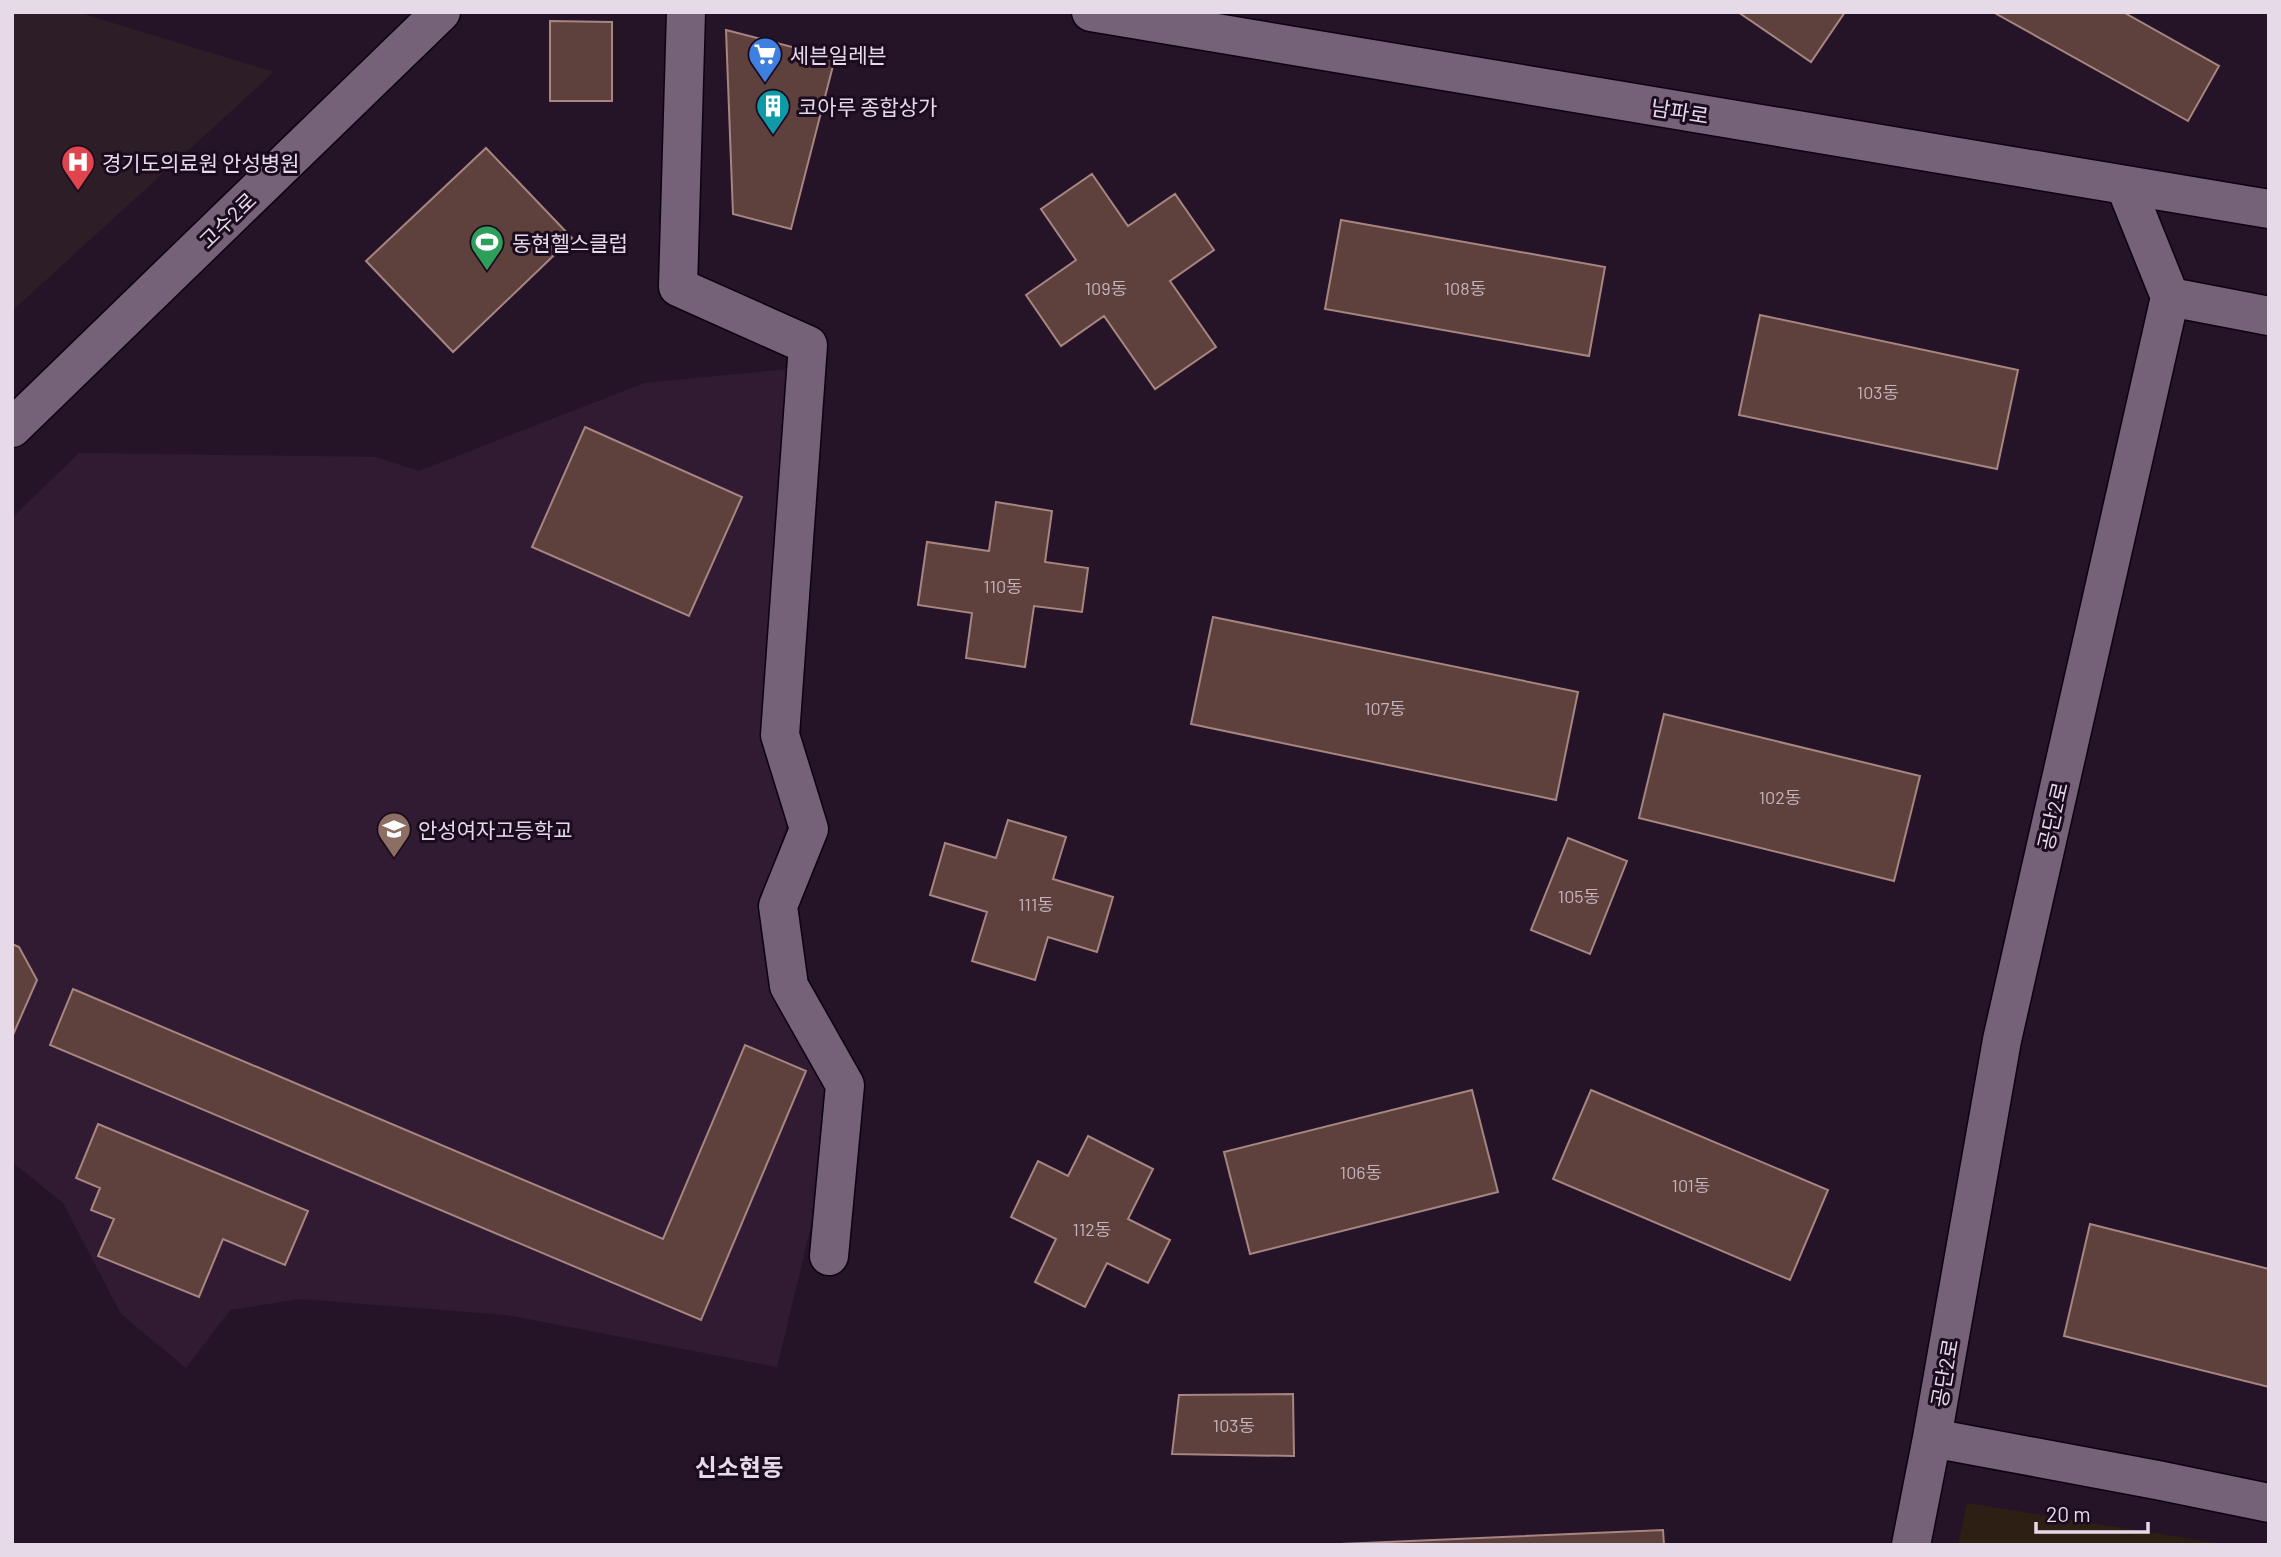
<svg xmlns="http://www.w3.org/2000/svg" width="2281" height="1557" font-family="Barlow,'Noto Sans KR',sans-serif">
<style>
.built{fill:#301b33}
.industrial{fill:#2d1f13}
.medical{fill:#2d1d26}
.building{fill:#5e403d;stroke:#a78581;stroke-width:2}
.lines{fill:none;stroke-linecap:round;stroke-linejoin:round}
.minor-casing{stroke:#0d0210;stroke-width:41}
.minor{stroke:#756178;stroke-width:38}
.labels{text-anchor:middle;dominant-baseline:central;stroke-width:6;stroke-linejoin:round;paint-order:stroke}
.number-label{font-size:18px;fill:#c4b4bd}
.poi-label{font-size:21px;fill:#e6dae8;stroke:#1b0b1e;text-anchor:start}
.street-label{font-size:21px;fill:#e6dae8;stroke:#1b0b1e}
.quarter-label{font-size:24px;font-weight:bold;fill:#e6dae8;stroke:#1b0b1e}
</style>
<rect width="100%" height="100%" fill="#251427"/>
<!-- built -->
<path class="built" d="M799,368L793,808L758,910L771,992L845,1085L777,1367L507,1315L300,1299L230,1310L186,1368L121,1314L63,1203L12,1162V518L79,453L376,457L419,471L644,383Z"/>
<!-- industrial -->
<path class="industrial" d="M1967,1503L2229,1545H1958Z"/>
<!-- medical -->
<path class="medical" d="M12,12H77L274,72L12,311Z"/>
<!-- building -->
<path class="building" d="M1738,12H1845L1811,62Z
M1993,12H2123L2219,66L2188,121Z
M550,21L612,22V101H550Z
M726,30L835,58L791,229L733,214Z
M486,148L572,238L453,352L366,261Z
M1092,174L1128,226L1175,194L1214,250L1170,281L1216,347L1155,389L1104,316L1061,346L1026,295L1076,260L1041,209Z
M1341,220L1605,267L1589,356L1325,309Z
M1760,315L2018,370L1997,469L1739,415Z
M585,427L742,497L689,616L532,547Z
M996,502L1052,511L1045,562L1088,568L1082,612L1034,606L1025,667L966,658L972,613L918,605L927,542L989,551Z
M1213,617L1578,692L1556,800L1191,724Z
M1664,714L1920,776L1894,881L1639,818Z
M1008,820L1066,837L1053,879L1113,897L1097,952L1048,937L1035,980L972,961L987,912L930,895L945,843L996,858Z
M1568,838L1627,861L1590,954L1531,930Z
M12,944L19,947L37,980L12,1037Z
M73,989L663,1239L745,1045L806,1071L701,1320L50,1045Z
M1472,1090L1498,1192L1250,1254L1224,1152Z
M1591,1090L1828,1190L1790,1280L1553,1179Z
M98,1124L308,1211L285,1265L223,1239L199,1297L98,1256L114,1219L91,1210L100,1188L76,1178Z
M1088,1136L1153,1169L1128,1219L1170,1240L1148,1283L1107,1263L1085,1307L1035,1282L1056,1239L1011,1217L1038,1161L1068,1176Z
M2090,1224L2269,1269V1387L2064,1336Z
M1293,1394L1294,1456L1172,1454L1179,1395Z
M1663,1530L1664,1545H1317Z"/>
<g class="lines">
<!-- minor casing -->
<g class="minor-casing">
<path id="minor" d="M686,12L678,287L808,345L780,735L809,829L778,906L789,986L845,1085L829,1256
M1091,12L2269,209
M2125,185L2170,297
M2170,297L2269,316
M12,428L441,12
M1932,1438L2157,1480L2269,1503
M1911,1545L1932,1438L2002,1040L2170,297"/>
</g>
<!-- minor -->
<use href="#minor" class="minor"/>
</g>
<!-- icons -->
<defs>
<g id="supermarket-pin" transform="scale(1.75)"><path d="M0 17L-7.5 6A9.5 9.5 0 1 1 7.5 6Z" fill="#3f7fe0" stroke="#1b0b1e"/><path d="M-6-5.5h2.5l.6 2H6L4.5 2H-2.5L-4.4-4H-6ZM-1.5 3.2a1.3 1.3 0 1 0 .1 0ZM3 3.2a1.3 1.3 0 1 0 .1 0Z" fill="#fff"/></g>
<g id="building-pin" transform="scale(1.75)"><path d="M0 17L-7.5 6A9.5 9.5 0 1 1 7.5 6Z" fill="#0f9aa8" stroke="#1b0b1e"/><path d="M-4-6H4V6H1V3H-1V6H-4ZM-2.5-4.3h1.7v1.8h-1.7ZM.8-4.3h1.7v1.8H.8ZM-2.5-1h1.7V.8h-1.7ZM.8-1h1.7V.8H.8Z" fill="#fff"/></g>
<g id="hospital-pin" transform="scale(1.75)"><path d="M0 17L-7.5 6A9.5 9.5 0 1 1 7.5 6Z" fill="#e0444e" stroke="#1b0b1e"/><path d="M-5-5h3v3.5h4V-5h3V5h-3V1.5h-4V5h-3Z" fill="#fff"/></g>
<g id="stadium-pin" transform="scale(1.75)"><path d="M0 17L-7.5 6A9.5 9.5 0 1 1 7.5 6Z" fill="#2e9e5b" stroke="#1b0b1e"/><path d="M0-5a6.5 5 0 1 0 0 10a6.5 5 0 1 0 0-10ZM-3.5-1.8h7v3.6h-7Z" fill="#fff"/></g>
<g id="school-pin" transform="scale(1.75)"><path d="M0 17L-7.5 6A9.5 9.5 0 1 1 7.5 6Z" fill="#8d6e63" stroke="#1b0b1e"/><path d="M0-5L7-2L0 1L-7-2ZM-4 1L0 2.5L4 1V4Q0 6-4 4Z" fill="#fff"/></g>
</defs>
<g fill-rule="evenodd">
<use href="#supermarket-pin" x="765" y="54"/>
<use href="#building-pin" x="773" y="106"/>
<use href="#hospital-pin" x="78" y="162"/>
<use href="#stadium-pin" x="487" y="242"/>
<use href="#school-pin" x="394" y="829"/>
</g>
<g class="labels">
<!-- number labels -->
<g class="number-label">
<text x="1106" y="288">109동</text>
<text x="1465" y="288">108동</text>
<text x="1878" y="392">103동</text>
<text x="1003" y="586">110동</text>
<text x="1385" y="708">107동</text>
<text x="1780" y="797">102동</text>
<text x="1579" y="896">105동</text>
<text x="1036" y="904">111동</text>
<text x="1361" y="1172">106동</text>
<text x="1691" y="1185">101동</text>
<text x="1092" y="1229">112동</text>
<text x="1234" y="1425">103동</text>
</g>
<!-- poi labels -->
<g class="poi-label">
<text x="790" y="54">세븐일레븐</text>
<text x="798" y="106">코아루 종합상가</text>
<text x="102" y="162">경기도의료원 안성병원</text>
<text x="512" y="242">동현헬스클럽</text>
<text x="418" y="829">안성여자고등학교</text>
</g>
<!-- street labels -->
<g class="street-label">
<text transform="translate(1680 111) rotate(9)">남파로</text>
<text transform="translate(227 220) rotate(-44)">고수2로</text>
<text transform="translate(2052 816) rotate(-77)">공단2로</text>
<text transform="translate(1944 1373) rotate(-80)">공단2로</text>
</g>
<!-- quarter labels -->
<g class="quarter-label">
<text x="739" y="1466">신소현동</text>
</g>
</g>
<!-- border -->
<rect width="2281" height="1557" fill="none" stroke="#e6dae8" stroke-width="28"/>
<!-- scale -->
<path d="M2036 1522v10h112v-10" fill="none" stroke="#e6dae8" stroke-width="3.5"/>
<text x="2046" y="1522" font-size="21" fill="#e6dae8" stroke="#1b0b1e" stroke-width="5" paint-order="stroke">20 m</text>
</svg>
